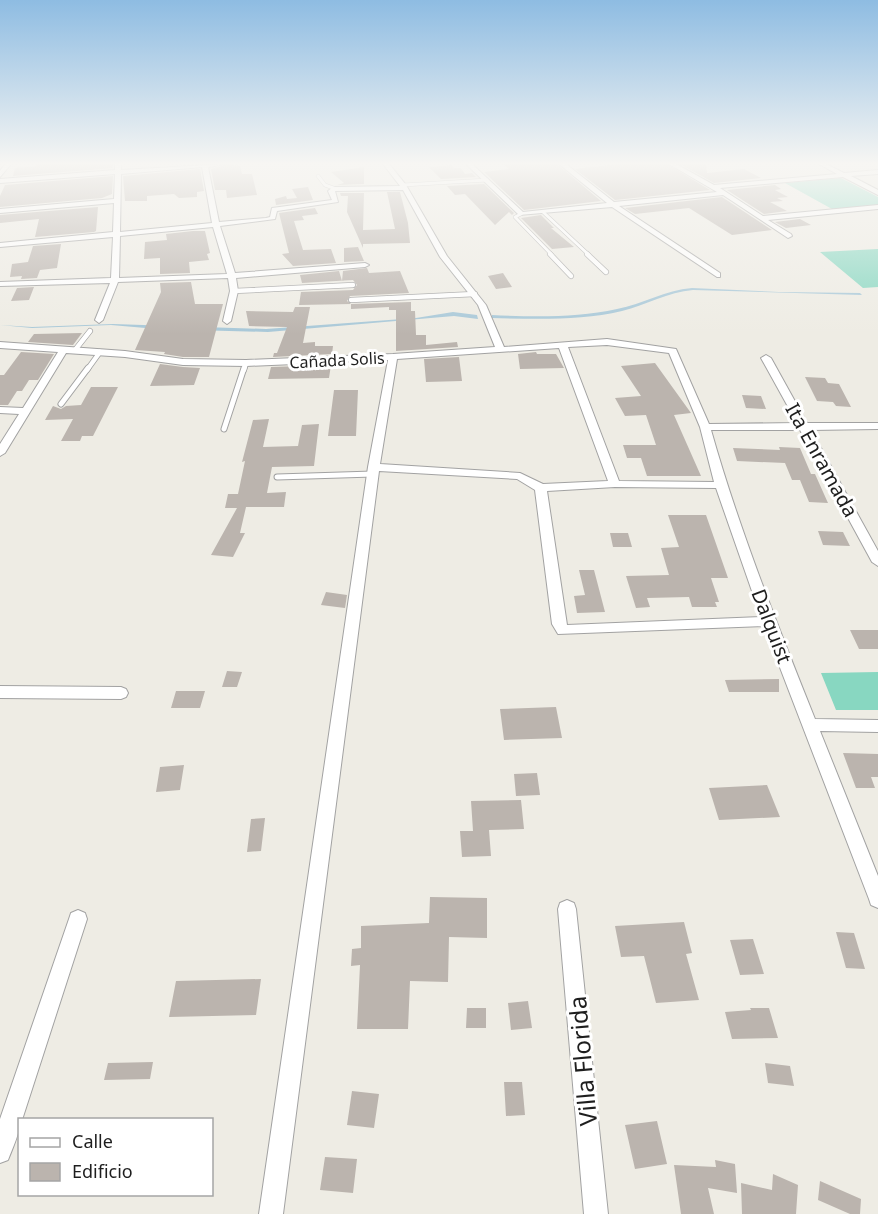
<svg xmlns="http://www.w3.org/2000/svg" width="878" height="1214" font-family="'Noto Sans',sans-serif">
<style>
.pitch{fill:#88d7c1}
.water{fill:#a8c8d8}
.building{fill:#bbb4ae}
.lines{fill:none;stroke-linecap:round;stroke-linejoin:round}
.lane-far2-casing{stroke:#a2a2a2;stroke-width:4}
.lane-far1-casing{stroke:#a2a2a2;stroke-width:6}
.lane-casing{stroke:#a2a2a2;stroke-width:7}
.street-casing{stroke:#a2a2a2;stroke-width:2}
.lane-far2{stroke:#fff;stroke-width:3}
.lane-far1{stroke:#fff;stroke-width:4.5}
.lane{stroke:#fff;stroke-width:5}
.street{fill:#fff;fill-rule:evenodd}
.labels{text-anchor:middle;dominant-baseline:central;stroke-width:6;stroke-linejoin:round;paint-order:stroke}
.far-street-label{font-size:16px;fill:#1e1e1e;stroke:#fff}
.street-label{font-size:20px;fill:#1e1e1e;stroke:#fff}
.near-street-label{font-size:24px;fill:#1e1e1e;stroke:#fff}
</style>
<rect width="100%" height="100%" fill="#eeece4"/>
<!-- pitch -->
<path class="pitch" d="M841,178L878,197V205L832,209L785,183Z
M878,249V287L863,288L820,252Z
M878,672V710H836L821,673Z"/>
<!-- water -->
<path class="water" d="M692,288L779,292L860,293L862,295L693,290C668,292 646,305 622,311C580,321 534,319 492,318V315C533,317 576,318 617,309C643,304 665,290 692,288Z
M453,312L477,315L478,319L454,316L268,332L157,329L111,325L32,328L0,325L32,327L113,324L266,329L416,318Z"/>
<!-- building -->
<path class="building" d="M37,164H113V168L13,176L15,168L36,166Z
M228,164L240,166L242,174H252L257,195L227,198L226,190H215L211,169Z
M502,164H557L601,201L524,210L484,172L509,169Z
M617,164H667L710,190L615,200L575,169Z
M680,164H706L707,173L744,169L761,178L714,183Z
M452,165L454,168H461L465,174L472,173L476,177L441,179L429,167Z
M364,167V184L337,185L344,183L331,172Z
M200,169L204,191L197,192V197L179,198L174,194L147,196V201H125L123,176Z
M113,176L112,194L102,198L0,207V196L5,185Z
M484,184L514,213L512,215L509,212L495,225L465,194L455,195L447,186Z
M775,185L781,189L775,190L788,197L777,198L783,201L770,202L787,211L764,214L727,190Z
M308,187L313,200L276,205L275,199L286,196L287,199L297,198L292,189Z
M387,192H400L408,223L410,243L363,244V248L347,212L348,196H341L340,193H364L363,230L395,229Z
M722,197L772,230L732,235L689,208L635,214L625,208Z
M98,207L96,231L94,232L35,237L39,219L0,223V215Z
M315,208L318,214L302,216L304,220L294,221L303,250L331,249L336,263L293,266L282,254L289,253L279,213Z
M541,215L554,228H551L574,247L552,249L521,218Z
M800,219L811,225L786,228L775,222Z
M193,231H205L210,253L207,254L209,260L189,262L190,273L160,274V258L144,259L145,242L167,240L166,234Z
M61,244L57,268L40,270L37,278L21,279L22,276L10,277L12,264L28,262L33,246Z
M358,247L364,261L344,262V248Z
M367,268L369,273L400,271L409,293L350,296L347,301L351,304L299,305L301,292L353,290L357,285L353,280L302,283L300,275L339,271L342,281L343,271Z
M503,273L512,287L496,289L488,276Z
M191,282L195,304H223L209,357H183L164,354L165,352L135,350L161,292L160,283Z
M34,287L29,300L11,301L17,288Z
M411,302V311H415L416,335H426V345L457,342L458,347L396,351V310H389V307L351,309V304Z
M295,307H310L303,343L315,342V346H333L332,354L273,357L274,353H277L287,327L249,326L246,311L293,312Z
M82,333L73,345L28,342L34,334Z
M21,352L54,354L38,380H29L22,391H17L8,405H0V375H4Z
M536,352L537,354H556L564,368L520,369L518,354Z
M459,357L462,381L426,382L424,359Z
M655,363L691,413L674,415L701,476H647L641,458H627L623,445H656L646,415L625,416L615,398L641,396L621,366Z
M160,364L183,367L200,368L194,385L150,386Z
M331,365L329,378L268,379L271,367Z
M805,377L825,378L828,383L839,384L851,407L836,406L833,402L817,401Z
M91,387H118L93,436H82L80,441H61L73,419L45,420L53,406L61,409L66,406L81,405Z
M334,390H358L356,436H328Z
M742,395L761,396L766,409L746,408Z
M269,419L263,447L298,446L302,425L319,424L314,466L272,467L267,493L286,492L284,507H246L240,533H245L233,557L211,555L237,508H225L228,494H238L245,461L242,462L253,420Z
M779,447L800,448L811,474H815L828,503L809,502L800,480H792L785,463L737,461L733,448L780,450Z
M668,515H706L728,578H711L719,602H715L717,607H692L689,597L647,598L650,607L636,608L626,576L669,575L661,548L679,547Z
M818,531L843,532L850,546L823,545Z
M610,533H628L632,547H613Z
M579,570H594L605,612L577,613L574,596L585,595Z
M326,592L347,595L345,608L321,605Z
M850,630H878V649H859Z
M227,671L242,672L237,687H222Z
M779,679V692H729L725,680Z
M176,691H205L200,708H171Z
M556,707L562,738L504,740L500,709Z
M843,753L878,754V777H871L875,788H856Z
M184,765L180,790L156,792L160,767Z
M537,773L540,795L516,796L514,774Z
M767,785L780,817L719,820L709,788Z
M521,800L524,829L489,830L491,856L462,857L460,831H473L471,801Z
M265,818L261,851L247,852L251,819Z
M430,897L487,898V938L449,937L448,982L410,981L408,1029H357L360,965L351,966L352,949L361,948V926L429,923Z
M684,922L692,953L686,954L699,1000L656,1003L644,956L621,957L615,926Z
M836,932L854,933L865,969L846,968Z
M753,939L764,974L740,975L730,940Z
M261,979L256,1015L169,1017L176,981Z
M528,1001L532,1028L511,1030L508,1003Z
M467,1008H486V1028H466Z
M750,1008H769L778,1038L732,1039L725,1012L751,1010Z
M153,1062L150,1079L104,1080L108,1063Z
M765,1063L790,1066L794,1086L768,1083Z
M504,1082H522L525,1115L506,1116Z
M352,1091L379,1094L374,1128L347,1125Z
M657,1121L667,1164L635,1169L625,1125Z
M325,1157L357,1159L353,1193L320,1190Z
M715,1160L735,1164L737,1193L708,1188L714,1214H681L674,1165L716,1167Z
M773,1174L798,1185L796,1214H742L741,1183L772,1190Z
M820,1181L861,1199L860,1214H850L818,1200Z"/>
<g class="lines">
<!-- lane-far2 casing -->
<g class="lane-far2-casing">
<path id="lane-far2" d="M318,176L325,185L336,189
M403,185L487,180
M543,212L589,255
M521,214L515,217L552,255"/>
</g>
<!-- lane-far1 casing -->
<g class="lane-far1-casing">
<path id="lane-far1" d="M550,254L571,276
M587,254L606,272
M234,291L353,285
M351,300L475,294
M75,350L90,331
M87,370L100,352
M244,370L246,363"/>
</g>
<!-- lane casing -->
<g class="lane-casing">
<path id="lane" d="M61,404L88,368
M224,429L244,368
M277,477L373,474"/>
</g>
<!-- street casing -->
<g class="street-casing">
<path id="street" d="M5,164H11L0,177V171Z
M115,164H121V170L226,164L208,167L219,222L266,218L270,217L272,208L332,200L328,191L333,187L400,186L383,164H389L406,185L447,256L486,305L504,347L607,339L676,349L709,424L797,423L761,358L766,355L771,358L807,423H878V429L811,430L878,551V566L872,562L800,430H711C739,529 777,624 815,719L878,720V732L820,731L878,876V908L871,905L869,899L764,626L558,634L552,624L535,490L517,479L379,471L283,1214H259L368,467L388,360L246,366L183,365L125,357L66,353L5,453L0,456V444L19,414L0,413V407L23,408L58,352L0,348V342L125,351L183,359L246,360L393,354L495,347L478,305L440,257L403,190L335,191L338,202L277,211L275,219L220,226L235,273L365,263L369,265L365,267L236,278L238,291L231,321L227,324L223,321L230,291L228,278L118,282L103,320L99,323L95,320L110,283L0,286V282L111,278L113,237L0,247V243L113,232L114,203L0,213V209L114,199L115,174L0,183V179L115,170ZM202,167L212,223L120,232L121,174ZM213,227L227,274L119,278L120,236ZM607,345L669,353L700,427L714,482L619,481L568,347ZM559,348L608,481L543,484L520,473L380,464L397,359ZM615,487L716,488L761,617L567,625L547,491Z
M466,164H472L523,212L607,203L559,164H566L614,202L717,192L669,164H676L714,185L837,174L819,164H826L844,173L878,170V174L851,176L878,190V195L843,177L720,188L763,216L878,205V209L768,220L791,234L792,236L788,238L723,195L619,206L720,273V277H717L612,207L519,215Z
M0,686L121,687L126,689L128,693L126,697L121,699L0,698Z
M567,900L574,903L576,909L608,1214H584L558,909L560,903Z
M78,910L85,913L87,919L22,1120H20C20,1133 13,1147 8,1160L0,1163V1119L69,919L71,913Z"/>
</g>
<!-- lane-far2 -->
<use href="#lane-far2" class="lane-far2"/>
<!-- lane-far1 -->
<use href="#lane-far1" class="lane-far1"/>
<!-- lane -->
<use href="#lane" class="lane"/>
<!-- street -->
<use href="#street" class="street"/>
</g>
<!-- sky -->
<linearGradient id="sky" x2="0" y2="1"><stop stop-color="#8ebce2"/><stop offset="0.49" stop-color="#f7f6f3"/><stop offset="1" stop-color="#f7f6f3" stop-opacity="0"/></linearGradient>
<rect width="878" height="334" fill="url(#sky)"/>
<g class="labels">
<!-- far-street labels -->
<g class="far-street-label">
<text transform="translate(337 360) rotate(-3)">Cañada Solis</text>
</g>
<!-- street labels -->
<g class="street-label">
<text transform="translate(822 460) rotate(61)">Ita Enramada</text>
<text transform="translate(772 626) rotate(69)">Dalquist</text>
</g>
<!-- near-street labels -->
<g class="near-street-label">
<text transform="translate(582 1061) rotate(-95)">Villa Florida</text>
</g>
</g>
<!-- legend -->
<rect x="18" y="1118" width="195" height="78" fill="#ffffff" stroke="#a5a5a5" stroke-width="1.5"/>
<rect x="30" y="1138" width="30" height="9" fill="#ffffff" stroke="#a5a5a5" stroke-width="1.5"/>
<text x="72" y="1148" font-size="18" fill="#1e1e1e">Calle</text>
<rect x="30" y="1163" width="30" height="18" fill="#bbb4ae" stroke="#a5a5a5" stroke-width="1.5"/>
<text x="72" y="1178" font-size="18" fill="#1e1e1e">Edificio</text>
</svg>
